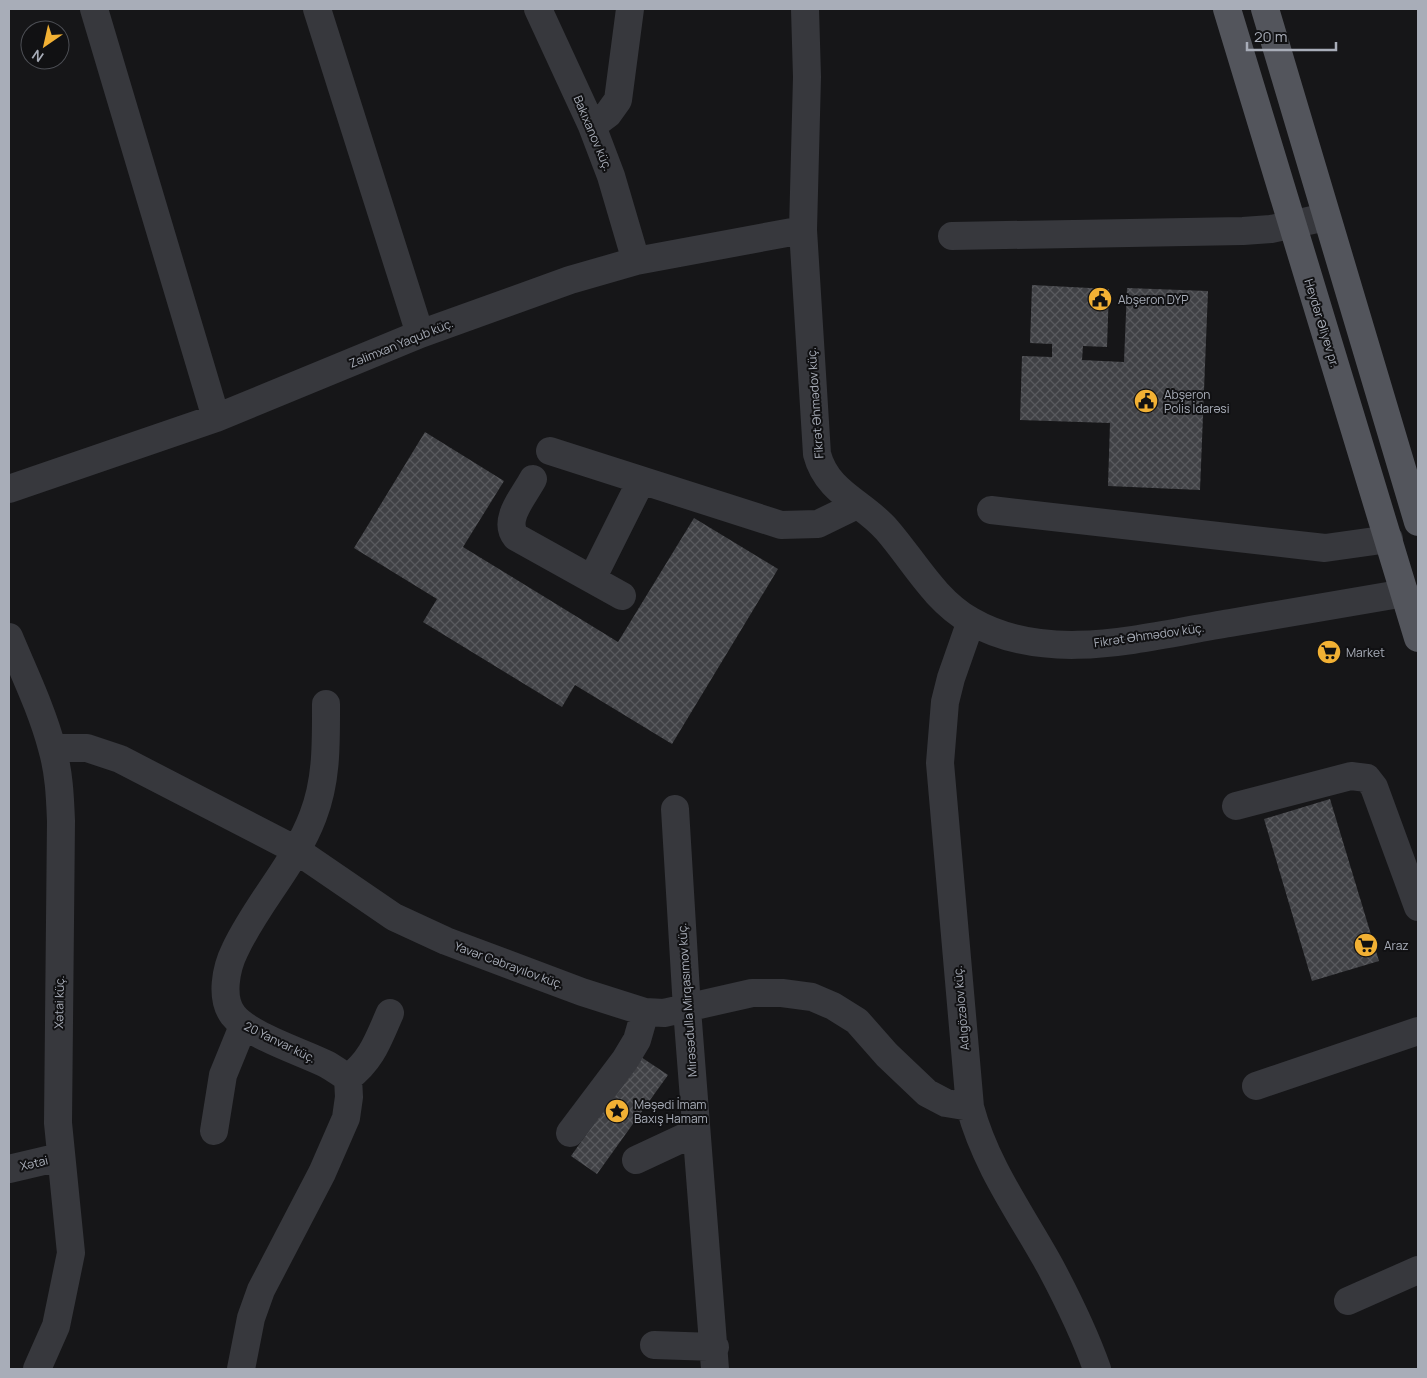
<svg xmlns="http://www.w3.org/2000/svg" width="1427" height="1378" font-family="Manrope,sans-serif">
<style>
.building{fill:url(#building-cross-hatch)}
.lines{fill:none;stroke-linecap:round;stroke-linejoin:round}
.minor{stroke:#37383d;stroke-width:28}
.major{stroke:#53555c;stroke-width:28}
.labels{text-anchor:middle;dominant-baseline:central;stroke-width:4;stroke-linejoin:round;paint-order:stroke}
.street-label{font-size:12px;fill:#a8adb8;stroke:#111113}
.poi-label{font-size:12px;fill:#a8adb8;stroke:#111113;text-anchor:start}
</style>
<defs>
<pattern id="building-cross-hatch" width="8" height="8" patternUnits="userSpaceOnUse" patternTransform="scale(1.25)"><rect width="8" height="8" fill="#404145"/><path d="M0 0l8 8M0 8l8-8" fill="none" stroke="#595a5e"/></pattern>
</defs>
<rect width="100%" height="100%" fill="#161618"/>
<!-- building -->
<path class="building" d="M1032,285L1109,289L1107,347L1083,346L1082,360L1124,362L1127,288L1208,291L1200,490L1108,486L1110,423L1020,420L1022,356L1052,357V344L1030,343Z
M425,432L504,481L463,547L618,642L694,518L778,569L672,744L575,685L562,707L423,622L437,599L354,548Z
M1330,799L1379,961L1312,981L1264,819Z
M641,1057L668,1075L597,1174L571,1156Z"/>
<g class="lines">
<!-- minor -->
<path class="minor" d="M94,9L216,418
M317,9L420,334
M538,9L592,126L611,176L636,261
M805,9L807,77L803,230L817,454C827,493 863,502 887,530C914,561 934,600 971,621C1049,666 1148,636 1230,623C1288,613 1347,603 1405,593
M592,126L608,114L618,100L630,9
M952,236L1243,231L1271,229L1326,217
M550,451L781,525L818,524L857,505
M533,479C524,496 502,520 516,537L622,596
M9,489L216,418L420,334L570,280L636,261L803,230
M991,510L1325,548L1389,539
M592,579L641,481
M971,621L951,678L945,702L940,763L970,1107C986,1167 1022,1215 1051,1268C1068,1300 1085,1335 1097,1369
M9,637C24,673 42,710 52,748C59,772 60,796 61,821L58,1123L71,1253L56,1326L37,1369
M52,748H87L120,759L296,850L394,917L446,941L582,992L645,1012L664,1013L752,993H782L812,997L833,1006L857,1021L887,1055L927,1093L946,1103L970,1107
M1236,806L1351,776L1367,778L1374,787L1418,907
M675,809L687,1009L715,1369
M348,1078C372,1060 378,1040 390,1013
M1256,1086L1418,1031
M214,1131L223,1075L243,1026
M570,1133L625,1060L637,1040L645,1012
M636,1160L696,1132
M9,1169L60,1157
M1348,1301L1418,1270
M654,1345L715,1347
M241,1369L251,1318L261,1290L322,1173L346,1118L349,1097L348,1078C341,1074 334,1068 326,1064C302,1052 248,1035 233,1015C220,998 226,968 235,950C257,903 295,864 313,816C327,780 326,743 326,704"/>
<!-- major -->
<path class="major" d="M1227,9L1418,638
M1265,9L1418,522"/>
</g>
<!-- icons -->
<defs>
<g id="civic-disc" transform="scale(1.25)"><circle r="9.5" fill="#f2b134" stroke="#111113"/><path d="M-.6-6.5H3V-4.5H.6V-3L4-1V1h2V6H-6V1h2V-1L-.6-3ZM-1.2 2.5V6h2.4V2.5Z" fill="#111"/></g>
<g id="supermarket-disc" transform="scale(1.25)"><circle r="9.5" fill="#f2b134" stroke="#111113"/><path d="M-6-5.5h2.5l.6 2H6L4.5 2H-2.5L-4.4-4H-6ZM-1.5 3.2a1.3 1.3 0 1 0 .1 0ZM3 3.2a1.3 1.3 0 1 0 .1 0Z" fill="#111"/></g>
<g id="sight-disc" transform="scale(1.25)"><circle r="9.5" fill="#f2b134" stroke="#111113"/><path d="M0-6L1.8-2.2L6-1.7L2.9 1.2L3.7 5.4L0 3.3L-3.7 5.4L-2.9 1.2L-6-1.7L-1.8-2.2Z" fill="#111"/></g>
</defs>
<g fill-rule="evenodd">
<use href="#civic-disc" x="1100" y="299"/>
<use href="#civic-disc" x="1146" y="401"/>
<use href="#supermarket-disc" x="1329" y="652"/>
<use href="#supermarket-disc" x="1366" y="945"/>
<use href="#sight-disc" x="617" y="1111"/>
</g>
<g class="labels">
<!-- street labels -->
<g class="street-label">
<text transform="translate(593 133) rotate(67)">Bakıxanov küç.</text>
<text transform="translate(1322 323) rotate(73)">Heydər Əliyev pr.</text>
<text transform="translate(401 343) rotate(-22)">Zəlimxan Yaqub küç.</text>
<text transform="translate(815 403) rotate(-94)">Fikrət Əhmədov küç.</text>
<text transform="translate(1149 635) rotate(-8)">Fikrət Əhmədov küç.</text>
<text transform="translate(509 965) rotate(20)">Yavər Cəbrayılov küç.</text>
<text transform="translate(687 1000) rotate(-94)">Mirəsədulla Mirqasımov küç.</text>
<text transform="translate(59 1002) rotate(-89)">Xətai küç.</text>
<text transform="translate(961 1008) rotate(-95)">Adıgözəlov küç.</text>
<text transform="translate(280 1042) rotate(26)">20 Yanvar küç.</text>
<text transform="translate(34 1163) rotate(-13)">Xətai</text>
</g>
<!-- poi labels -->
<g class="poi-label">
<text x="1118" y="299">Abşeron DYP</text>
<text x="1164" y="394">Abşeron<tspan x="1164" dy="14">Polis İdarəsi</tspan></text>
<text x="1346" y="652">Market</text>
<text x="1384" y="945">Araz</text>
<text x="634" y="1104">Məşədi İmam<tspan x="634" dy="14">Baxış Hamam</tspan></text>
</g>
</g>
<!-- border -->
<rect width="1427" height="1378" fill="none" stroke="#a8adb8" stroke-width="20"/>
<!-- north arrow -->
<g transform="translate(45 45) rotate(214)"><circle r="24" fill="#111113" stroke="#4d4f55"/>
<path d="M0-4L9 19L0 12L-9 19Z" fill="#f2b134"/>
<text y="-8" font-size="14" font-weight="bold" text-anchor="middle" fill="#a8adb8">N</text>
</g>
<!-- scale -->
<path d="M1247 42v8h89v-8" fill="none" stroke="#a8adb8" stroke-width="2.5"/>
<text x="1254" y="42" font-size="15" fill="#a8adb8" stroke="#111113" stroke-width="4" paint-order="stroke">20 m</text>
</svg>
